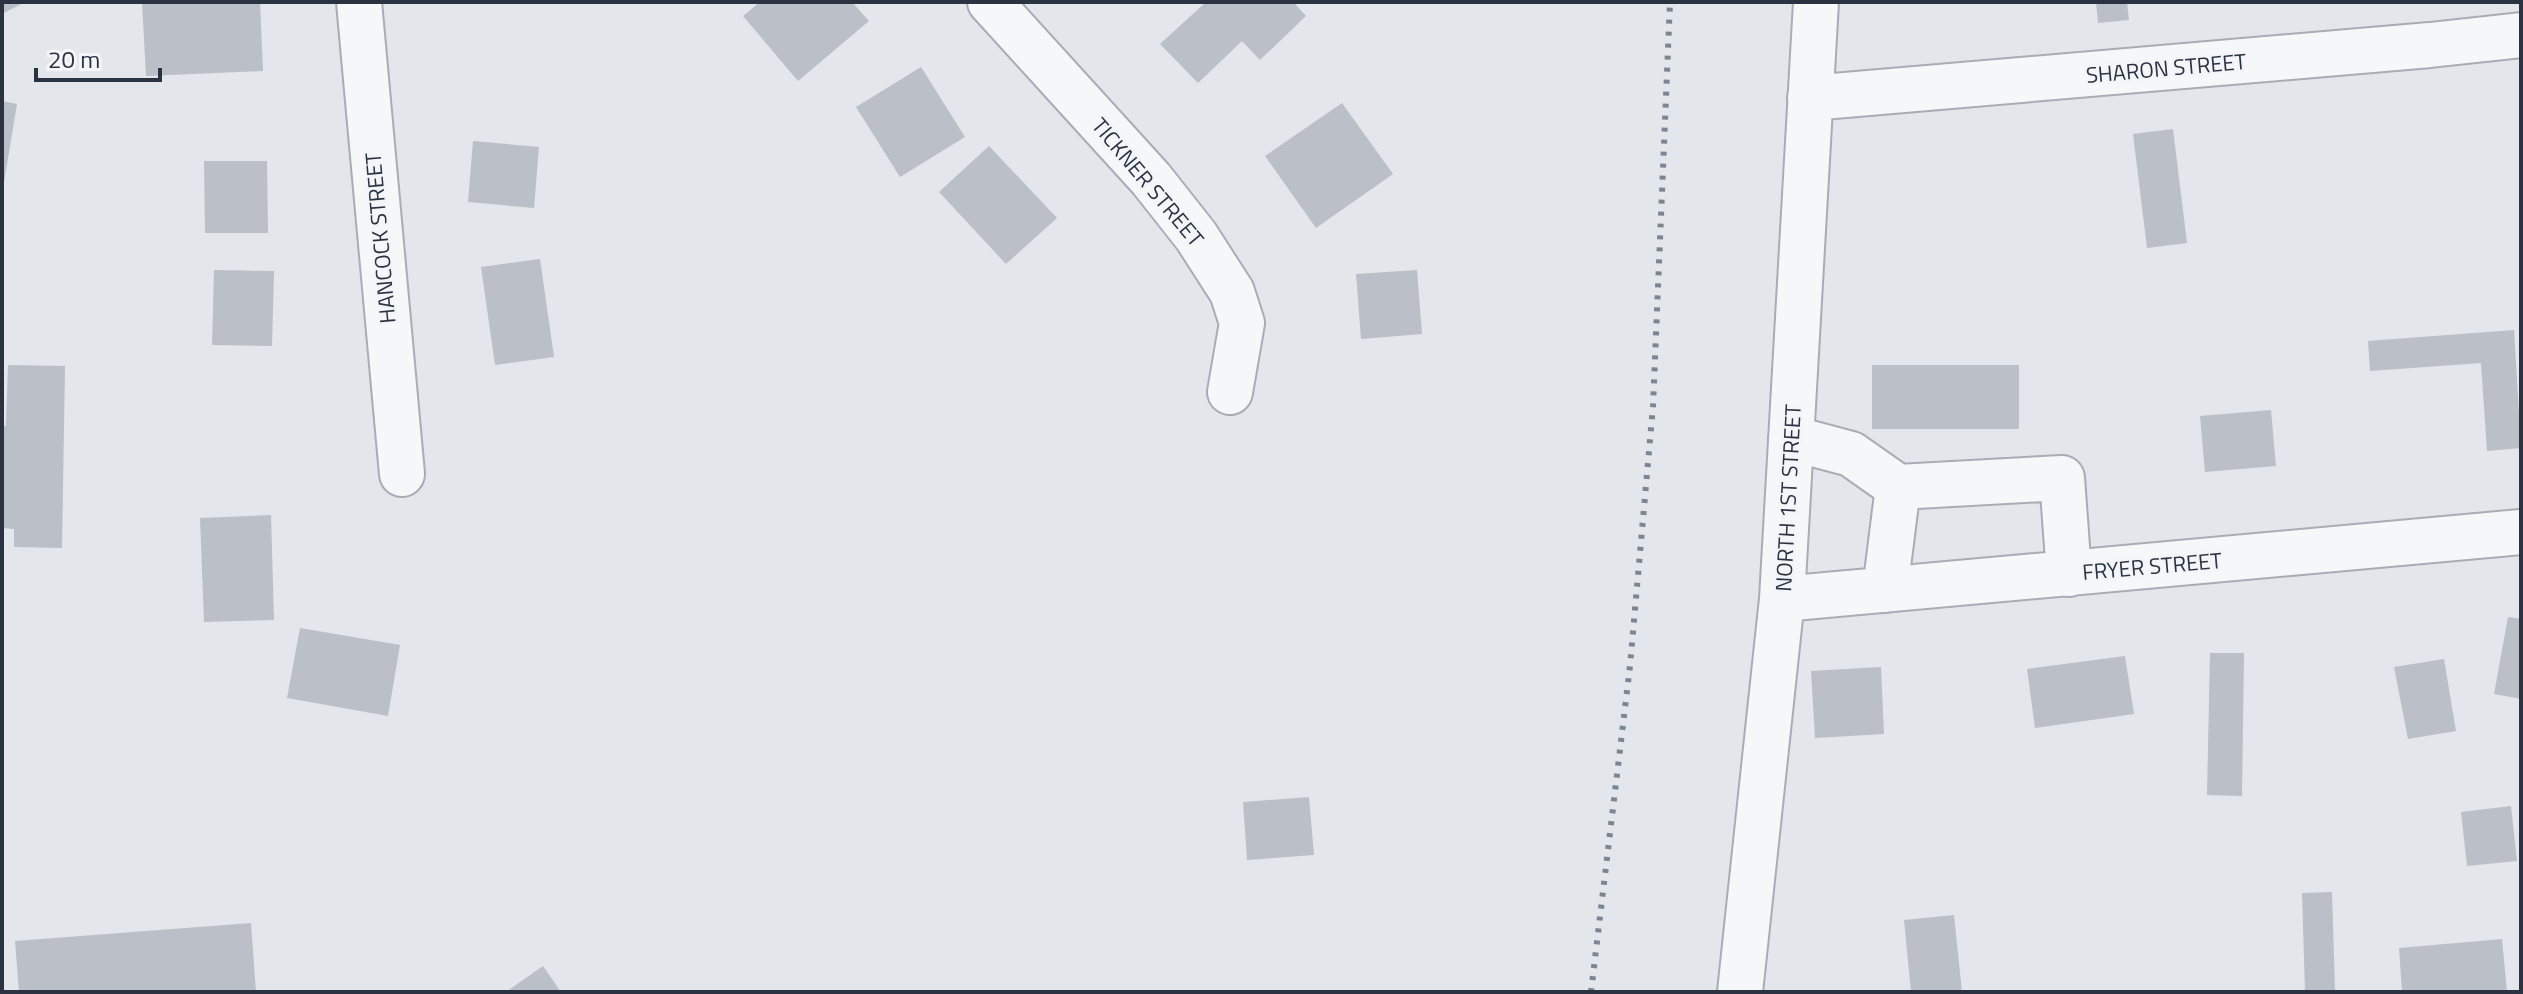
<svg xmlns="http://www.w3.org/2000/svg" width="2523" height="994" font-family="'Titillium Web',sans-serif">
<style>
.building{fill:#babfc8}
.lines{fill:none;stroke-linecap:round;stroke-linejoin:round}
.minor-casing{stroke:#a8adb5;stroke-width:48}
.minor{stroke:#f6f7f9;stroke-width:44}
.rail{stroke:#7c8594;stroke-width:6;stroke-dasharray:4 8;stroke-linecap:butt}
.labels{text-anchor:middle;dominant-baseline:central;stroke-width:6;stroke-linejoin:round;paint-order:stroke}
.street-label{font-size:22px;fill:#2b3343;stroke:#f3f5f8}
</style>
<rect width="100%" height="100%" fill="#e3e6eb"/>
<!-- building -->
<path class="building" d="M2,2H25L2,14Z
M142,2H260L263,71L146,76Z
M760,2H852L869,21L798,81L743,16Z
M1206,2H1293L1306,16L1260,60L1242,41L1198,83L1160,44Z
M2096,2H2127L2129,20L2098,23Z
M921,67L965,137L900,177L856,107Z
M2,101L17,104L4,182H2Z
M1342,103L1393,174L1316,228L1265,156Z
M2173,129L2187,243L2147,248L2133,134Z
M473,141L539,147L534,208L468,202Z
M989,146L1057,218L1006,264L939,192Z
M204,161H267L268,233H205Z
M540,259L554,357L495,365L481,267Z
M214,270L274,271L272,346L212,345Z
M1417,270L1422,334L1361,339L1356,274Z
M2514,330L2521,448L2487,451L2481,363L2370,371L2368,341Z
M8,365L65,366L62,548L14,547V529L2,528V426H6Z
M1872,365H2019V429H1872Z
M2271,410L2276,466L2205,472L2200,416Z
M271,515L274,620L204,622L200,518Z
M2508,617L2521,619V699L2494,694Z
M300,628L400,645L388,716L287,698Z
M2210,653H2244L2242,796L2207,795Z
M2125,656L2134,714L2035,728L2027,669Z
M2444,659L2456,731L2408,739L2394,667Z
M1881,667L1884,734L1815,738L1811,671Z
M1309,797L1314,855L1247,860L1243,802Z
M2511,806L2517,861L2467,866L2461,812Z
M2332,892L2335,992H2305L2302,893Z
M1954,915L1962,992H1911L1904,920Z
M251,923L256,992H19L15,941Z
M2502,939L2507,992H2402L2399,948Z
M543,966L561,992H506Z"/>
<g class="lines">
<!-- minor casing -->
<g class="minor-casing">
<path id="minor" d="M359,2L402,474
M990,2L1151,179L1196,236L1232,292L1242,323L1230,392
M1810,98L2430,45L2521,35
M1791,438L1851,454L1898,487L2062,478L2069,574
M1885,590L1898,487
M1782,599L2521,532
M1740,992L1782,599L1816,2"/>
</g>
<!-- minor -->
<use href="#minor" class="minor"/>
<!-- rail -->
<path class="rail" d="M1591,992L1630,666L1653,406L1670,2"/>
</g>
<g class="labels">
<!-- street labels -->
<g class="street-label">
<text transform="translate(2166 68) rotate(-5)">SHARON STREET</text>
<text transform="translate(1148 182) rotate(50)">TICKNER STREET</text>
<text transform="translate(380 238) rotate(-95)">HANCOCK STREET</text>
<text transform="translate(1788 498) rotate(-87)">NORTH 1ST STREET</text>
<text transform="translate(2152 566) rotate(-5)">FRYER STREET</text>
</g>
</g>
<!-- border -->
<rect width="2523" height="994" fill="none" stroke="#2b3343" stroke-width="8"/>
<!-- scale -->
<path d="M36 68v12h124v-12" fill="none" stroke="#2b3343" stroke-width="4"/>
<text x="48" y="68" font-size="24" fill="#2b3343" stroke="#f3f5f8" stroke-width="6" paint-order="stroke">20 m</text>
</svg>
